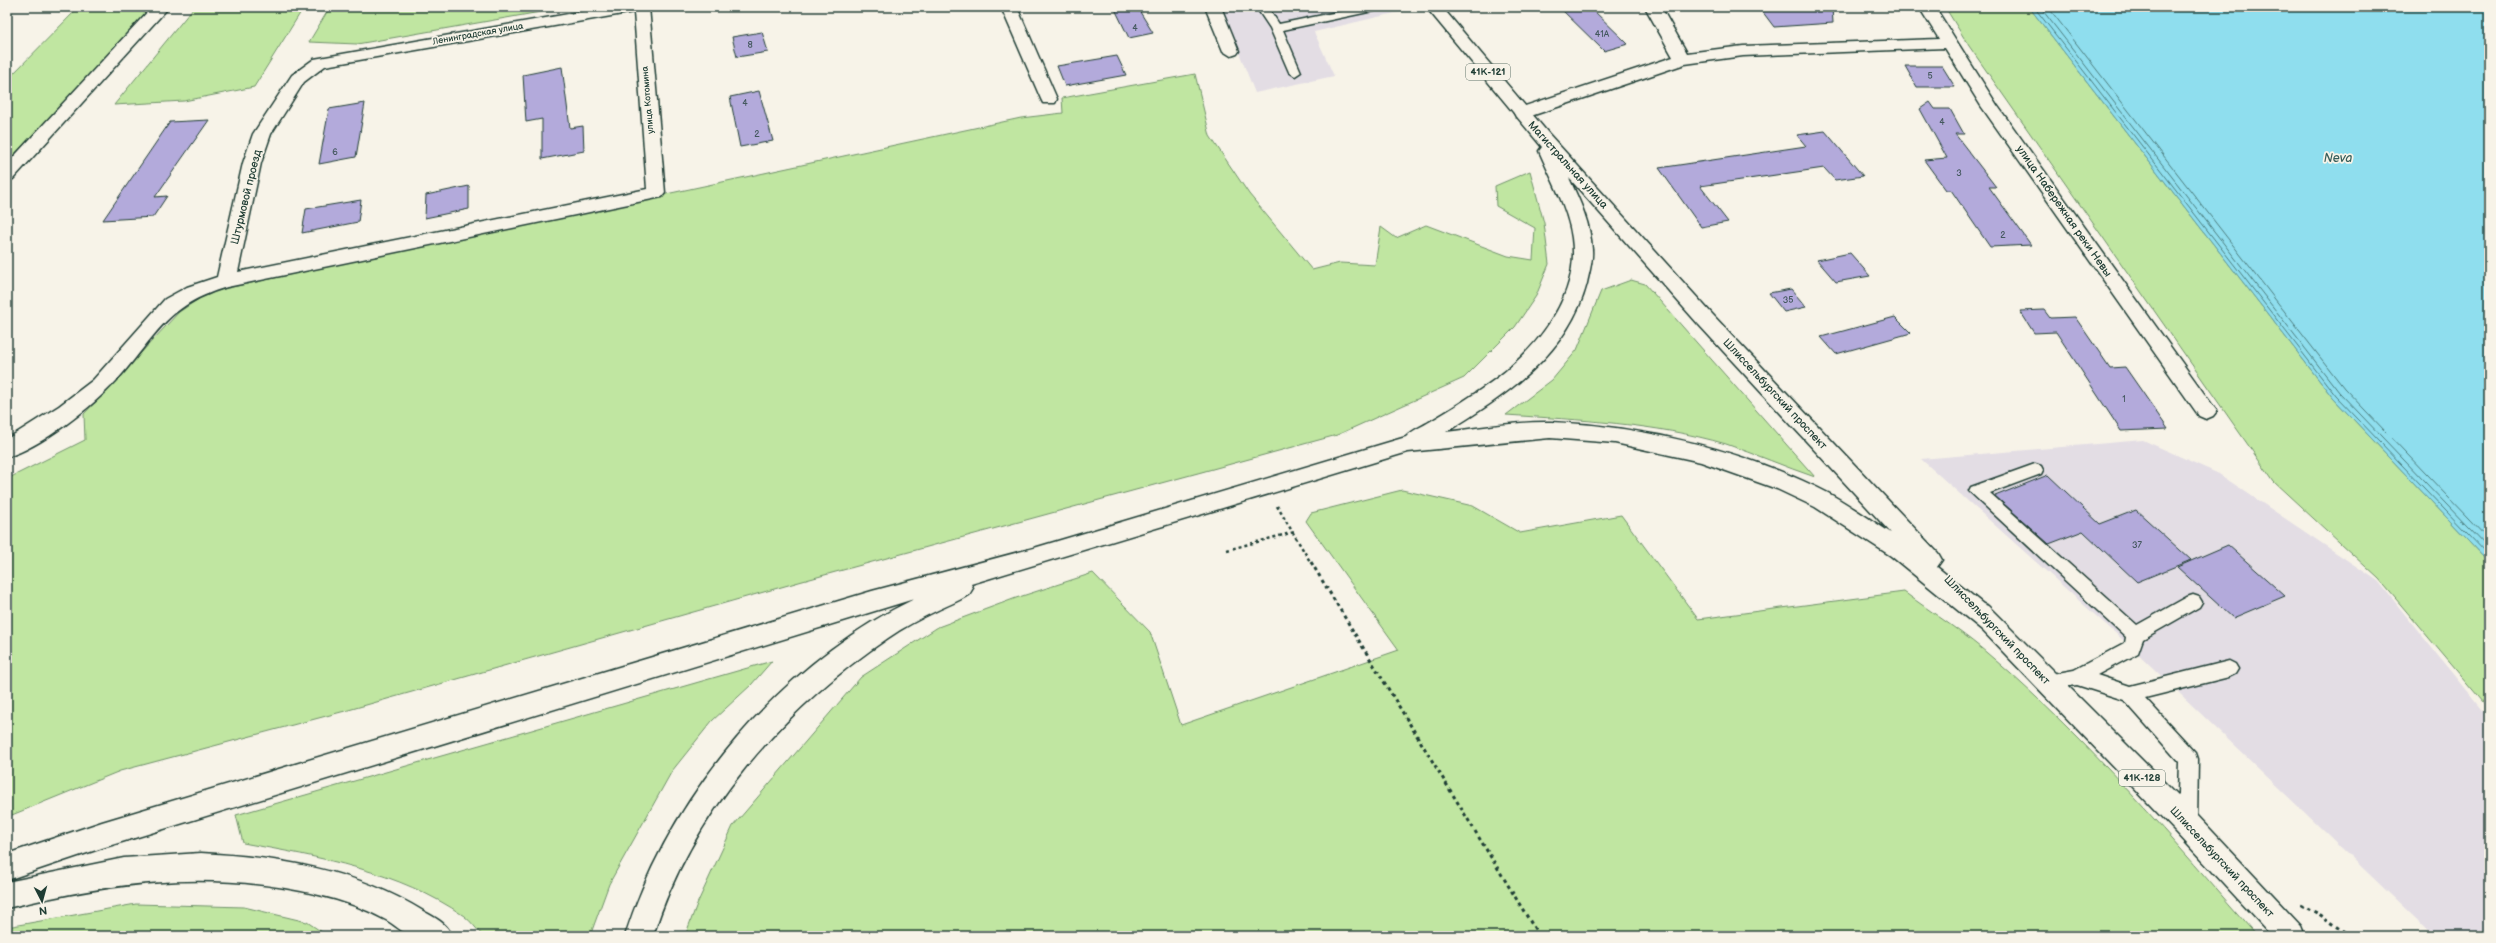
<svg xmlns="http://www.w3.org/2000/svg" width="2496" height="943" font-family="'Balsamiq Sans',sans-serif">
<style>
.built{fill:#e3dde4}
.green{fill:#c0e6a1;stroke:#70926a}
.water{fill:#8fdeee;stroke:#629ea4}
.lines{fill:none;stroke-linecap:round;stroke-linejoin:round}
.shore{stroke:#4c7d7e;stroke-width:1}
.building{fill:#b3aadb;stroke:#1f3d34}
.service-casing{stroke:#1f3d34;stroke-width:3}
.minor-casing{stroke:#1f3d34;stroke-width:3}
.primary-casing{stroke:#1f3d34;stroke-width:3}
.trunk-casing{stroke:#1f3d34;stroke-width:3}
.path-far1{stroke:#1f3d34;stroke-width:2.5;stroke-dasharray:3 3;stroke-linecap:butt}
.path{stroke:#1f3d34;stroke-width:3;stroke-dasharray:3.5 3.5;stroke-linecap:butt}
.service{fill:#f7f3e8;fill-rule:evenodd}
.minor{fill:#f7f3e8;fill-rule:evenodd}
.primary{fill:#f7f3e8;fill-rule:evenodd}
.trunk{fill:#f7f3e8;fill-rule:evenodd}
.labels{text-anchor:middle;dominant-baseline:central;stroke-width:3.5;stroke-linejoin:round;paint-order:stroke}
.number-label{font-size:9px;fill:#44585e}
.far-street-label{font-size:9px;fill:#1f3d34;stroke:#f7f3e8}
.shield{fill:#f7f3e8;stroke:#60746a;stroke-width:1}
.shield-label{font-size:10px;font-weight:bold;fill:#1f3d34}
.street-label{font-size:11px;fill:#1f3d34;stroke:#f7f3e8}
.water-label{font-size:12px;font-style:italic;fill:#355d59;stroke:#f7f3e8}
</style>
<rect width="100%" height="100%" fill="#f7f3e8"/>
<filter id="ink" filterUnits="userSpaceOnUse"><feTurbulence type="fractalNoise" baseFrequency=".025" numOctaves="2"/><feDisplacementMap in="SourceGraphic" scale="8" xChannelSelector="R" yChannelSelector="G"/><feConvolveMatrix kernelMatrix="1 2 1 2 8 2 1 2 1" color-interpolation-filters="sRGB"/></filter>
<g filter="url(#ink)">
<!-- built -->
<path class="built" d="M1221,7H1394L1399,12L1314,32L1334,76L1255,93Z
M2143,440L2219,474L2378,581L2489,719V936H2434L2132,648L1921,459Z"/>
<!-- green -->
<path class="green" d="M79,7H153L7,162V80Z
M194,7H304L254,87L184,101L114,105Z
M330,7H569L357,44L309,42Z
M1945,7H2029L2333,398L2489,562V709L2379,579L2274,482L1969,46Z
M1195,74L1210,136L1249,194L1312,270L1340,263L1375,265L1381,227L1396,238L1426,225L1508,256L1533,260L1535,228L1496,206L1495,186L1530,171L1544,223L1549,264L1536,296L1515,327L1464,378L1337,435L799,582L345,711L120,771L7,817V479L85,440L84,414L179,312L209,292L1021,118L1063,113L1062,98Z
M1631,280L1645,284L1815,477C1785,467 1756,454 1726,444C1654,423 1580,420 1506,415L1552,380L1577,350L1601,291Z
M1402,490L1473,506L1520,533L1621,515L1698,619L1904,592C1934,614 1966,634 1994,659C2090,742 2174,841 2257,936H685L697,904L733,826L861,677L938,627L1016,598L1093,573L1150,632L1181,725L1399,650L1306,521L1311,513Z
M772,661L751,685L712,721L672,771L609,884L590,936H483C477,930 471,921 464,916C399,871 319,857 243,843L236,815Z
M136,904L244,907L307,922L328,936H7V927Z"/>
<!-- water -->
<path class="water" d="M2029,7H2489V562L2333,398Z"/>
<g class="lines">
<!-- shore -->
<path class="shore" d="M2034,7L2336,396L2489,556
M2040,7L2339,392L2489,549
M2048,7L2344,388L2489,540"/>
</g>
<!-- building -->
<path class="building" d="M1114,7H1137L1153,33L1129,38Z
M1559,7H1590L1628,44L1604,51Z
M1759,7H1832L1833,23L1774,27Z
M762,32L768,52L737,57L732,37Z
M1117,56L1126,75L1065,86L1057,66Z
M1905,66H1942L1955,87H1917Z
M562,67L570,128L583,126L584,151L542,159V119L526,122L523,75Z
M759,91L773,141L740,147L730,97Z
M1930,102L1935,109H1950L1964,134H1955L1996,187H1989L2031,245L1990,247L1951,190H1946L1924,160L1947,158L1920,109Z
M365,103L356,157L319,164L329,109Z
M209,120L155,197L167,196L153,217L103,220L170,122Z
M1825,131L1863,176L1835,180L1824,168L1700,186L1728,222L1701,227L1659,168L1806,146L1797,135Z
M469,186V209L425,218L426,195Z
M361,200L358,222L302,233L306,209Z
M1850,253L1870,276L1836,282L1817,260Z
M1791,289L1806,307L1784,312L1769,293Z
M2044,310L2050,318L2075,317L2110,368L2125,367L2168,429L2121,431L2056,332L2034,333L2020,311Z
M1895,317L1911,333L1836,354L1821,337Z
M2048,475L2100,524L2136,510L2191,560L2137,582L2083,531L2049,544L1995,496Z
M2228,545L2285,596L2233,618L2177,567Z"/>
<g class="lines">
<!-- service casing -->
<g class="service-casing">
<path id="service" d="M1256,7H1268L1279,24L1362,7H1384L1378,10L1283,30L1301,72L1295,76L1289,72L1270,28Z
M2035,464L2041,466L2043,470L2041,474L1990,493L2137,625L2187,597L2193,595L2199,597L2202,602L2199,607L2143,639L2138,653L2097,675L2130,686L2229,661L2235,664L2238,669L2235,674L2229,677L2145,698L2196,753L2198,759L2197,824L2194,830L2187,833L2180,830L2177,824L2179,762L2124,700L2077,685L2047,689L2041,686L2038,681L2041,676L2074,670L2125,643L2126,637L1969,491L1971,487Z"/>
</g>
<!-- minor casing -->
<g class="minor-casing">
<path id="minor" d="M152,7H169L13,179L7,180V164Z
M608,7H649L665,193L662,197L227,287C165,305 156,337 116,381C92,407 41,447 7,457V439L59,406L93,380L165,299L187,287L217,277L243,163L253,134L292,75L314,59ZM634,12L647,189L238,272L261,163L271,134L304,82L325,66Z
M1001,7H1017L1057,99L1055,103H1043L1041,99Z
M1205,7H1221L1239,51L1237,54L1231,56L1223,51Z
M1645,7H1661L1687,53L1743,46L1939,39L1919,7H1935L1997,105L2213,406L2217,411L2213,416L2206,419L2199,416L1981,106L1945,48L1743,56L1685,64L1528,117H1516L1514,113L1516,109L1673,57Z"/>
</g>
<!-- primary casing -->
<g class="primary-casing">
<path id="primary" d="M1426,7H1442L1548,133L1713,315L1938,553L1942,560L1937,567L1983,604L1988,606L2197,815L2301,926L2305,936H2272L2177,833L1982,630L1891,556L1815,507L1777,489L1701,462L1615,443L1550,438L1408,452L971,584L973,588C971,591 970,594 968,595C959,601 948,605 938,610C921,618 904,627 888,638C783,709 691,813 653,936H625C670,795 780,664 914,599L102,848L7,880V854L102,822L872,591L1034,548L1406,437C1412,430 1423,426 1431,421C1448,411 1464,401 1480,390C1529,358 1581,302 1572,238C1568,208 1551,179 1539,151L1542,147ZM1569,178L1699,325L1891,533C1871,520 1851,506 1830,494C1747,451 1645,426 1551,422C1517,421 1481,428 1446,432C1506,395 1568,355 1587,283C1589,273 1593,261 1592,250C1591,225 1580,201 1569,178Z"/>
</g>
<!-- trunk casing -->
<g class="trunk-casing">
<path id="trunk" d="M201,853C278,857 357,870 423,911C435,918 447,923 452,936C440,936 424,939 413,936C403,934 393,923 384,919C364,908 341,900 319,895C210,869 114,882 7,908V882L124,858Z"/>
</g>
<!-- path-far1 -->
<path class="path-far1" d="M1277,506L1311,563
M1227,550L1294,532"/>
<!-- path -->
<path class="path" d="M1311,562L1539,936
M2301,905L2319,914L2351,936"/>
<!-- service -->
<use href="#service" class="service"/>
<!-- minor -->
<use href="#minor" class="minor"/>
<!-- primary -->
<use href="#primary" class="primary"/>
<!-- trunk -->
<use href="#trunk" class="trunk"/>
</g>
</g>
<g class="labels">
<!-- number labels -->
<g class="number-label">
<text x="1135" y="28">4</text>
<text x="1602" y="34">41А</text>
<text x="750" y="45">8</text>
<text x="1930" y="76">5</text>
<text x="745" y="103">4</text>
<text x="1942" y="122">4</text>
<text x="757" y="134">2</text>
<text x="335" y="152">6</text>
<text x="1959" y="173">3</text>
<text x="2003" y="235">2</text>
<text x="1788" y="300">35</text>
<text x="2124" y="399">1</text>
<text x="2137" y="545">37</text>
</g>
<!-- far-street labels -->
<g class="far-street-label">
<text transform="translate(478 34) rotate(-10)">Ленинградская улица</text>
<text transform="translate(648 100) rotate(-95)">улица Котомина</text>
</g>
<!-- shield labels -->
<g class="shield">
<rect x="1466" y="64" width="44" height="16" rx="3"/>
<rect x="2119" y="770" width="46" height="16" rx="3"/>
</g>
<g class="shield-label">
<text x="1488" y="72">41К-121</text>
<text x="2142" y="778">41К-128</text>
</g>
<!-- street labels -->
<g class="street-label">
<text transform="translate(1568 165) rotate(48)">Магистральная улица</text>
<text transform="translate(246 197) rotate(-76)">Штурмовой проезд</text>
<text transform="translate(2064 211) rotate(55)">улица Набережная реки Невы</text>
<text transform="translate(1775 394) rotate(47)">Шлиссельбургский проспект</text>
<text transform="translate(1997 630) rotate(46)">Шлиссельбургский проспект</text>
<text transform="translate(2222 862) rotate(47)">Шлиссельбургский проспект</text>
</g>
<!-- water labels -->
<g class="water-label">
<text x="2338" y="158">Neva</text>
</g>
</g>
<!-- margin -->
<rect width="2496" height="943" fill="none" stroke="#f7f3e8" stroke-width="24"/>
<rect x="12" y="12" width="2472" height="919" fill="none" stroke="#1f3d34" stroke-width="1.5" filter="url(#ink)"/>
<!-- north arrow -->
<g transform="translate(42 901) rotate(174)" stroke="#f7f3e8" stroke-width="3" paint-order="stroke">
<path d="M0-3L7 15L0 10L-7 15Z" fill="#1f3d34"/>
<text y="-6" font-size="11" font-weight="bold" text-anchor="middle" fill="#1f3d34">N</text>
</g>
</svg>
